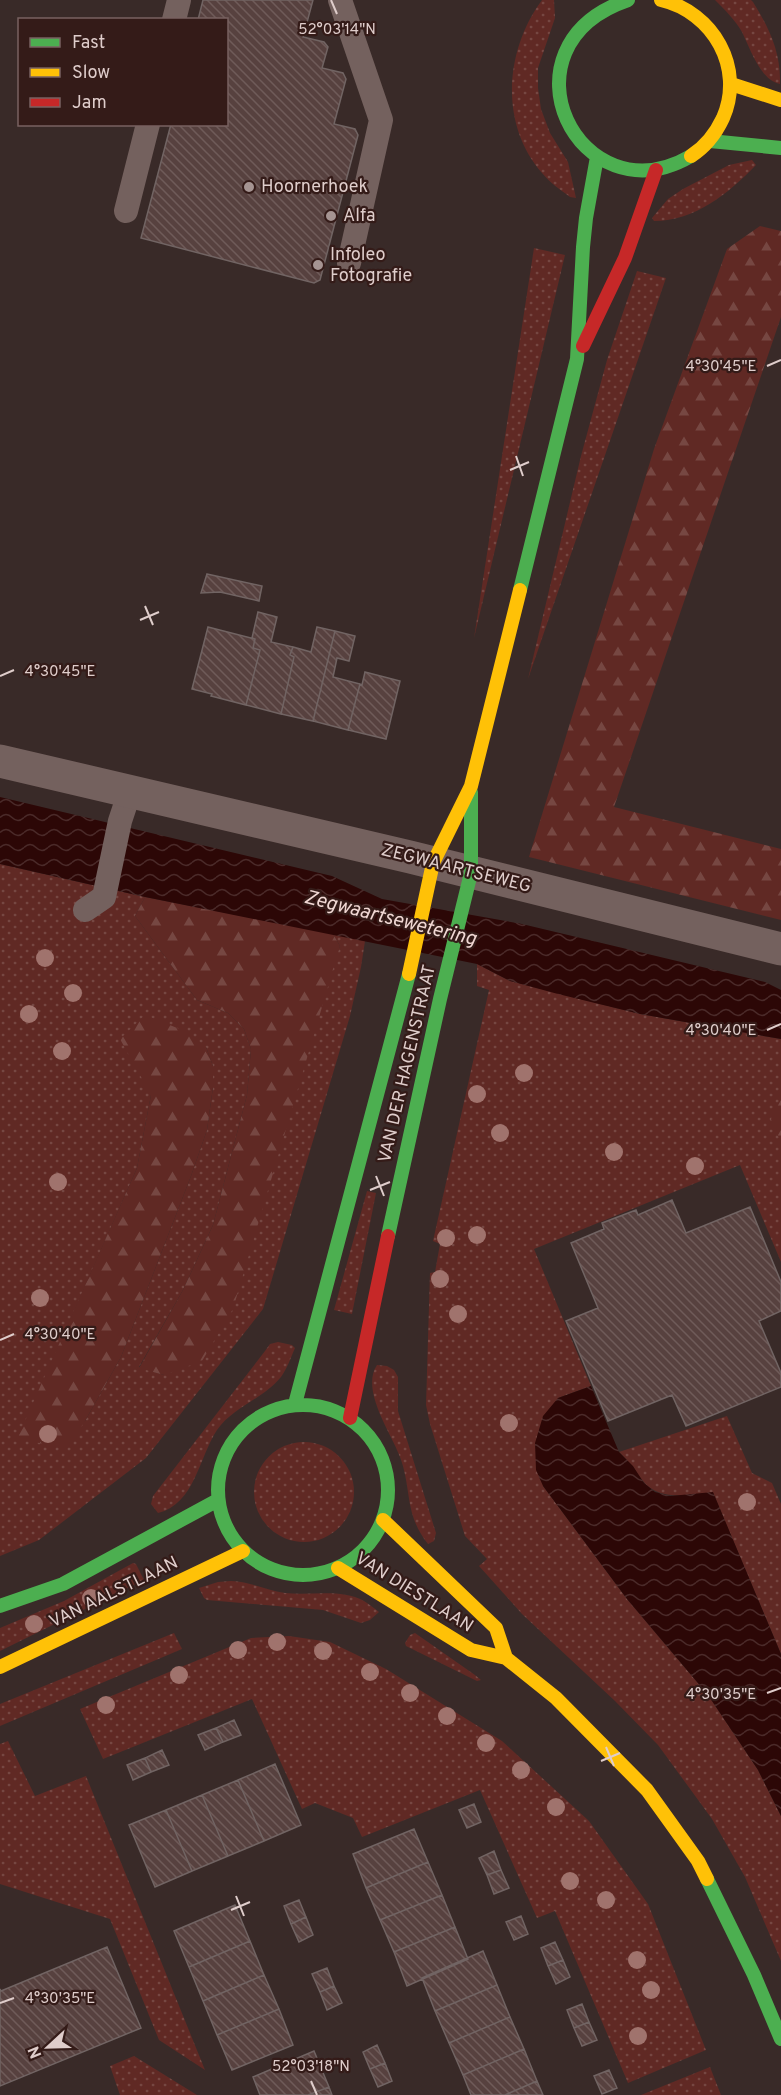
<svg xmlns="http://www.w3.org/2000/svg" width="781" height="2095" font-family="Overpass,sans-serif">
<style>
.grass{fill:url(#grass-dots);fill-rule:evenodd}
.forest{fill:url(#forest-firs)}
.water{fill:url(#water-waves)}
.building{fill:url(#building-back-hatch);stroke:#716463;stroke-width:1.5}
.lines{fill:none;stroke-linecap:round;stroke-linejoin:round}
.lane{stroke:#74615e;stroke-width:24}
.street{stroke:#74615e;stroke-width:33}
.fast{stroke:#4caf50;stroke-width:14}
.slow{stroke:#ffc107;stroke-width:14}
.jam{stroke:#c62828;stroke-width:14}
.tree{fill:#a0736d}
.ticks{fill:none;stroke:#dfcdcb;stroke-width:2}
.poi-dot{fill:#a59492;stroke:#341b18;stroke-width:2}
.labels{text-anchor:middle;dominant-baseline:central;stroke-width:4.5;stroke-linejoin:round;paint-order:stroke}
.poi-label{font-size:18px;fill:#dfcdcb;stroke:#341b18;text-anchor:start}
.street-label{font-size:18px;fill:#dfcdcb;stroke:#341b18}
.water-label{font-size:20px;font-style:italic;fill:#f1d8d4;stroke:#341b18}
.ticks-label{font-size:15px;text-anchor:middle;fill:#dfcdcb;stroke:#341b18;stroke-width:4.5;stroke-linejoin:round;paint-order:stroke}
</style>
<defs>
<pattern id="grass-dots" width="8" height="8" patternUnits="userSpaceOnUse" patternTransform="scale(1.5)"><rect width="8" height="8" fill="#602924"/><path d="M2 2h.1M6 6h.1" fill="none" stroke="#764742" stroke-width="1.8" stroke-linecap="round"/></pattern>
<pattern id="forest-firs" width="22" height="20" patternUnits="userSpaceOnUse" patternTransform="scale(1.5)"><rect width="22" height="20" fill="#602924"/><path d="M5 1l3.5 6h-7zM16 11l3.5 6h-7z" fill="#764742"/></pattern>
<pattern id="water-waves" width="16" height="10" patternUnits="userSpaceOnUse" patternTransform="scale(1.5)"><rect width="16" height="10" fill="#2c0706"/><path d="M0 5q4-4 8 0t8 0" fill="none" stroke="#4a2a29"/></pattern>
<pattern id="building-back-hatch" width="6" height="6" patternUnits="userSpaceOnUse" patternTransform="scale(1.5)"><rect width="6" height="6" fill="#57413f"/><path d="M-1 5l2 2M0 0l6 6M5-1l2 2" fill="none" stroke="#6f5b59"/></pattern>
</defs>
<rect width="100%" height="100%" fill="#392a28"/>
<!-- grass -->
<path class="grass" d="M542,0H554L555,18L538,68V88L541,109L550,133L568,162L576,198L570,197C561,190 550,183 542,173C499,124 505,50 542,0Z
M715,0H751L753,2C769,28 781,52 780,84C760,80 750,48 742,32C735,20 725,10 715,0Z
M752,160L756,165C729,193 695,221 654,221L652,218L668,199L683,189L729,165Z
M534,248L565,255L474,638Z
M637,271L666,278L528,679L581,456L607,360Z
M0,864L145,897L135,916L197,1000L228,1013L244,1029L251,1049L247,1095L213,1225L183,1290L139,1367L164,1375L340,946L333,934L365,941L361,967L350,1016L263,1309L146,1458L39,1540L0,1556ZM206,1047L213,1066V1087L207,1130L191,1176L121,1357L85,1421L18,1439L137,1168L151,1095Z
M477,964L510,981L640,1014L781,1039V1262L740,1165L534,1249L591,1386L558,1398L543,1486L627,1599L708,1695L758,1770L781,1816V1961L745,1877L712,1819L658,1745L615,1701L522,1614L479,1566L487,1559L465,1536L430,1424L426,1405L430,1273L435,1272L440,1244L433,1241L489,990L477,986Z
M367,1191L376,1193L352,1314L334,1310Z
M278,1342L292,1345L295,1348C291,1357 287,1369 281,1377C263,1399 233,1407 217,1430C199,1457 195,1504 158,1513L151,1504L153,1496L265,1351L270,1344Z
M377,1365L387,1366L394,1370L398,1377V1411L436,1533L434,1541L428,1544C404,1514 412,1489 400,1457C392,1434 360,1390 377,1365Z
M727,1416L752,1473L772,1483L781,1504V1654L713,1493C690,1494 659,1502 643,1481C635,1471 629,1461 619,1452Z
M254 1492a50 50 0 1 1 100 0a50 50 0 1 1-100 0Z
M133,1563L136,1564L144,1580L0,1651V1628L64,1601Z
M231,1581C251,1582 266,1590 285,1593C310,1596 341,1588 364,1601C369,1604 374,1608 379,1612L370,1620L361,1623L323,1610L207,1600L204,1598L199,1588L218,1582Z
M174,1633L182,1649L0,1726V1704Z
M415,1633L475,1675L481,1680L477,1681L406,1646L405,1643L410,1635Z
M289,1636L330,1642L386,1669L502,1741L589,1821L648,1904L706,2050L628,2083L555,1911L537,1918L480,1790L362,1837L353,1818L315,1803L302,1809L252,1699L103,1759L80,1709L251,1638Z
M8,1741L35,1796L86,1776L205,2070L159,2040L110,1919L0,1884V1744Z
M134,2056L197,2095H120L110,2066Z
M710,2067L721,2095H641Z"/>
<!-- forest -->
<path class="forest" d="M760,226L781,231V317L614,807L781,849V920L529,857L654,449L727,249Z
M145,897L333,934L340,946L233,1309L202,1361L164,1375L139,1368L183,1290L213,1225L247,1095L251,1049L244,1029L228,1013L197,1000L135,916Z
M145,1015L187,1032L206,1047L213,1066V1087L207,1130L191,1176L121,1357L85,1421L67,1448L17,1439L137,1168L151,1095L120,1039Z
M781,1099V1140L769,1123Z"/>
<!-- water -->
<path class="water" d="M0,797L332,876L382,899L522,924L765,982L781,990V1039L640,1014L558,994L510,981L477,964L145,897L0,864Z
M591,1386L619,1452L633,1466L644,1483L655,1492L670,1496L713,1492L781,1654V1816L758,1770L708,1695L627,1599L543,1486L536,1470L535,1443L543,1416L558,1398Z"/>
<!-- building -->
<path class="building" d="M203,0H313L303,37L324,42L328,47L322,68L343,73L346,79L334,124L355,129L358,135L320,280L314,283L141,238L171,124H226V20H198Z
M207,574L262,586L259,601L220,592L201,593Z
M258,612L277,617L271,642L293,647L290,655L294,657L281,714L246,705L260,650L253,648L255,639L252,638Z
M208,627L255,639L253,648L260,650L246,705L211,696L212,694L192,689Z
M317,627L335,631L313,721L281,714L294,657L290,655L293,647L311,652Z
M335,631L355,636L349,661L337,658L333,677L360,684L348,730L313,721Z
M365,672L400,681L386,739L348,730L360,684L362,685Z
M672,1200L686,1233L750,1207L781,1282V1311L759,1321L781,1373V1387L686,1426L672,1395L608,1421L566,1321L598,1308L571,1243L604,1229L602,1223L636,1210L638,1215Z
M234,1720L241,1735L223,1742L216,1728Z
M216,1728L223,1742L205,1750L198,1735Z
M162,1750L169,1765L151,1772L145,1758Z
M145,1758L151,1772L133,1780L127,1765Z
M275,1764L301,1825L264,1841L238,1780Z
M238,1780L264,1841L228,1856L202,1795Z
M202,1795L228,1856L192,1871L166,1810Z
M474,1804L481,1822L467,1828L459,1810Z
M166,1810L192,1871L155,1887L129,1825Z
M414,1829L428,1862L366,1888L353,1854Z
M494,1851L501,1870L487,1875L479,1858Z
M428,1862L442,1895L380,1920L366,1888Z
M501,1870L509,1888L494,1894L487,1875Z
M442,1895L455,1927L394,1952L380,1920Z
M299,1900L306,1917L291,1924L284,1906Z
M235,1905L250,1941L189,1967L174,1931Z
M521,1916L528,1934L514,1940L506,1922Z
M306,1917L313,1935L299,1942L291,1924Z
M455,1927L468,1959L407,1986L394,1952Z
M250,1941L264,1975L203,2001L189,1967Z
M555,1942L563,1960L548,1966L541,1948Z
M107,1947L141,2028L0,2086V1989L1,1991Z
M483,1951L497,1985L435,2011L422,1978Z
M563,1960L570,1977L556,1984L548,1966Z
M327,1968L334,1986L320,1992L312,1974Z
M264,1975L279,2009L217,2035L203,2001Z
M497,1985L510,2017L449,2043L435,2011Z
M334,1986L342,2003L327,2010L320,1992Z
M582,2004L589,2022L574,2028L567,2010Z
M279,2009L293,2045L232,2070L217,2035Z
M510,2017L524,2049L463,2075L449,2043Z
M589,2022L597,2040L582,2046L574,2028Z
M377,2045L385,2063L370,2069L363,2052Z
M524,2049L537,2081L505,2095H471L463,2075Z
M314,2051L329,2087L308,2095H260L253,2077Z
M385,2063L392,2081L378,2087L370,2069Z
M609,2070L617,2088L602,2094L594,2076Z
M537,2081L543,2095H505Z
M329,2087L332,2095H308Z"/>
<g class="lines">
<!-- lane -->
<path class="lane" d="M340,0L381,120L349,263
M174,20L179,0
M126,211L148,124
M85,910L104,897L120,821L130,791"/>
<!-- street -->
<path class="street" d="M0,761L410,857L781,949"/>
<!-- fast -->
<path class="fast" d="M628,0C493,46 579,221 691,156
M710,141L781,148
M520,590L577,359L583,247L586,218L597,157
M388,1236L440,999L471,873V792
M295,1404L409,974
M218 1490a85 85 0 1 1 170 0a85 85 0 1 1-170 0Z
M0,1606L63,1584L218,1500
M707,1879L754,1975L781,2039"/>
<!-- slow -->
<path class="slow" d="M661,0C713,12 745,68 723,118C716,133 705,147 691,156
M731,84L781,100
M409,974L433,863L471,786L520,590
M383,1520L496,1628L506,1658
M338,1568L471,1650L506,1658L556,1698L647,1790L698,1861L707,1879
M0,1667L243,1551"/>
<!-- jam -->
<path class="jam" d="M583,346L625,258L656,170
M350,1418L388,1236"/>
</g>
<!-- trees -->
<g class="tree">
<circle cx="45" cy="958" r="9"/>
<circle cx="73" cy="993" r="9"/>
<circle cx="29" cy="1014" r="9"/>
<circle cx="62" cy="1051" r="9"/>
<circle cx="524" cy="1073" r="9"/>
<circle cx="477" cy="1094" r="9"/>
<circle cx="500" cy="1133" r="9"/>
<circle cx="614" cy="1152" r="9"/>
<circle cx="695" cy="1166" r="9"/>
<circle cx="58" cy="1182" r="9"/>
<circle cx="477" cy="1235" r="9"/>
<circle cx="446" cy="1238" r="9"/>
<circle cx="440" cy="1279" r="9"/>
<circle cx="40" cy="1298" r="9"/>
<circle cx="458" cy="1314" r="9"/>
<circle cx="509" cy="1423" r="9"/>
<circle cx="48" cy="1434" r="9"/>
<circle cx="747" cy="1502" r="9"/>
<circle cx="91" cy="1598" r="9"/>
<circle cx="34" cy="1624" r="9"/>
<circle cx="277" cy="1642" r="9"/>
<circle cx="238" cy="1650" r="9"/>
<circle cx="323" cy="1651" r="9"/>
<circle cx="370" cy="1672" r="9"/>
<circle cx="179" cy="1675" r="9"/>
<circle cx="410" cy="1693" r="9"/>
<circle cx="106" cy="1705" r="9"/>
<circle cx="447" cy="1716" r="9"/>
<circle cx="486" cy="1743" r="9"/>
<circle cx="521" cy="1770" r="9"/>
<circle cx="556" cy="1807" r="9"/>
<circle cx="570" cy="1881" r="9"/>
<circle cx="606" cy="1900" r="9"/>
<circle cx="637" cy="1960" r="9"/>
<circle cx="651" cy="1990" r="9"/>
<circle cx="638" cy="2036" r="9"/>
</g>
<!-- ticks -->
<path class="ticks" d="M331,0L337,14M767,366L781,360M516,456L523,476M510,470L529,462M145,606L153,625M140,620L159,612M0,676L14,670M767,1030L781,1024M376,1176L384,1196M370,1190L390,1182M0,1340L14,1334M767,1693L781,1688M606,1747L614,1766M601,1761L620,1753M236,1896L244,1916M231,1910L250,1902M0,2003L14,1998M311,2081L317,2095"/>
<!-- markers -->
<g class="poi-dot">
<circle cx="249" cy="187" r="6"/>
<circle cx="331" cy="216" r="6"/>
<circle cx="318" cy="265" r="6"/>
</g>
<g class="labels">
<!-- poi labels -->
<g class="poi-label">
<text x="261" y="187">Hoornerhoek</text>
<text x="343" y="216">Alfa</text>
<text x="330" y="255">Infoleo<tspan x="330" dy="21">Fotografie</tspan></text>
</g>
<!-- street labels -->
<g class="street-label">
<text transform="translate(456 869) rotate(14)">ZEGWAARTSEWEG</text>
<text transform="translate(408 1064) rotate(-77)">VAN DER HAGENSTRAAT</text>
<text transform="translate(114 1593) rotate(-26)">VAN AALSTLAAN</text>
<text transform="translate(414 1593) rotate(32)">VAN DIESTLAAN</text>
</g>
<!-- water labels -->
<g class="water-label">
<text transform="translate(390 919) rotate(14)">Zegwaartsewetering</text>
</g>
</g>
<g class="ticks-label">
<text x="337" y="34">52°03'14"N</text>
<text x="721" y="371">4°30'45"E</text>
<text x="60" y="676">4°30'45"E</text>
<text x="721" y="1035">4°30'40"E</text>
<text x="60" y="1339">4°30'40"E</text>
<text x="721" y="1699">4°30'35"E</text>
<text x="60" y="2003">4°30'35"E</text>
<text x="311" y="2071">52°03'18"N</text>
</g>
<!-- legend -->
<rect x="18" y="18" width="210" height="108" fill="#341b18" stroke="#786260" stroke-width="1.5"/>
<rect x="30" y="38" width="30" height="9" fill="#4caf50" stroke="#786260" stroke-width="1.5"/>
<text x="72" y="48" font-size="18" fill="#dfcdcb">Fast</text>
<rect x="30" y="68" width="30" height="9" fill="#ffc107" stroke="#786260" stroke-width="1.5"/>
<text x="72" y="78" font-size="18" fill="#dfcdcb">Slow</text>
<rect x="30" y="98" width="30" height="9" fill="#c62828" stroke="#786260" stroke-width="1.5"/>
<text x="72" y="108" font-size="18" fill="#dfcdcb">Jam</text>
<!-- north arrow -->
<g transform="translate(48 2047) rotate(248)" stroke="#341b18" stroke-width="4.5" paint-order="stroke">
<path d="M0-4.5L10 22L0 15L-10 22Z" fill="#dfcdcb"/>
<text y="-9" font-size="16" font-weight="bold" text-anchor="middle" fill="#dfcdcb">N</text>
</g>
</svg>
